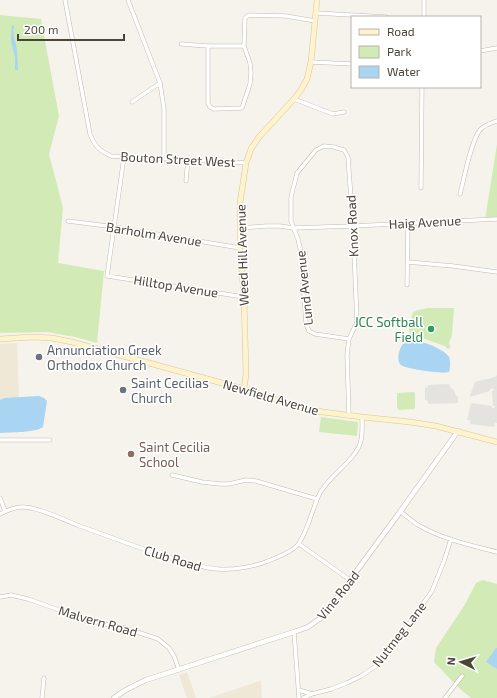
<svg xmlns="http://www.w3.org/2000/svg" width="497" height="698" font-family="'Exo 2',sans-serif">
<style>
.education{fill:#efe8d6}
.green{fill:#d2eab5}
.parking{fill:#e5e3e0}
.water{fill:#a9d4f2}
.lines{fill:none;stroke-linecap:round;stroke-linejoin:round}
.minor-casing{stroke:#c2bbae;stroke-width:4.5}
.tertiary-casing{stroke:#c2bbae;stroke-width:5.5}
.secondary-casing{stroke:#d6c79b;stroke-width:6}
.minor{stroke:#fff;stroke-width:3.5}
.tertiary{stroke:#fff;stroke-width:4.5}
.secondary{stroke:#fff3cd;stroke-width:5}
.leisure-dot{fill:#2e9e5b;stroke:#fff;stroke-width:1.5}
.worship-dot{fill:#6b7280;stroke:#fff;stroke-width:1.5}
.education-dot{fill:#8d6e63;stroke:#fff;stroke-width:1.5}
.labels{text-anchor:middle;dominant-baseline:central;stroke-width:3;stroke-linejoin:round;paint-order:stroke}
.street-label{font-size:13px;fill:#4b4439;stroke:#fff}
.leisure-label{font-size:13px;fill:#27864d;stroke:#fff;text-anchor:end}
.worship-label{font-size:13px;fill:#5b616d;stroke:#fff;text-anchor:start}
.education-label{font-size:13px;fill:#785e54;stroke:#fff;text-anchor:start}
</style>
<rect width="100%" height="100%" fill="#f6f3ec"/>
<!-- education -->
<path class="education" d="M17,343L20,432L0,433V344Z
M187,672L196,698H187L179,675Z
M261,681L262,698H209L260,681Z"/>
<!-- green -->
<path class="green" d="M0,15L41,19L59,116L49,154L63,208L58,263L104,271L97,343L75,337L47,332L0,333Z
M497,144V219L485,220Z
M428,308H454L452,335L449,343L451,347L448,349L445,346L410,334C407,327 411,319 413,312L418,310Z
M414,392L415,394V408L414,409L399,410L397,408V394L398,393Z
M321,417L358,422L357,436L319,432Z
M483,580L497,584V698H471L459,688L434,662L436,648L464,606L476,583Z"/>
<!-- parking -->
<path class="parking" d="M497,375V423H495L494,427L470,424V420H467L471,403L492,406V408H494L495,406H493L492,391L494,390L492,388L490,389V391L470,397V395L475,382L495,377Z
M449,384L451,388L454,390L455,394L458,397V403L428,404V401L425,400V388L428,387V385Z"/>
<!-- water -->
<path class="water" d="M12,25L14,26C12,35 16,42 17,50C17,57 18,63 18,70H15V57L11,41Z
M412,340C415,341 418,341 421,342C428,343 446,351 449,357C451,361 450,368 449,372C442,374 406,369 401,365C396,361 399,348 403,344C405,342 409,341 412,340Z
M39,396L44,398L47,401L43,427C35,433 11,432 0,433V400L4,398Z
M496,648H497V669L486,662Z"/>
<g class="lines">
<!-- minor casing -->
<g class="minor-casing">
<path id="minor" d="M65,0L90,134C95,146 98,150 111,156L246,163
M128,0L160,83L164,109V159
M316,13L386,17
M424,17V0
M181,44L208,46H244
M208,46V103L210,107L214,109L242,108L250,84L251,73L250,63L244,46L245,18L249,15L286,16L315,21
M480,51L497,48
M311,62L352,64
M294,99L333,114L344,112
M132,102L160,83
M124,157L107,276L244,297
M186,181L188,159
M421,188L422,87
M460,194C464,179 471,141 480,130C484,125 491,123 497,121
M68,221L115,227L240,248
M240,228L266,226H280L293,228L353,226L497,219
M408,262L453,266L497,272
M407,285L408,223
M349,339L315,334L309,331L306,324L301,252L298,239L291,221V197L297,173L316,150L324,146L334,147L344,150L348,157L353,226L357,322L349,339L347,355L349,416
M0,440H50
M172,475L202,482L220,484H229L246,480L256,481L317,499
M0,498L5,511
M401,512C406,516 412,521 418,525C442,539 470,545 497,552
M0,514C6,511 13,508 20,507C36,506 62,519 77,525C108,536 138,548 168,557C185,562 201,568 218,569C233,570 254,567 268,561C276,558 295,550 299,543C309,528 312,509 320,493C329,476 354,461 360,444C363,436 362,426 362,417
M299,544L350,580
M0,597L11,595L28,599L90,621L125,628L158,639L169,648L174,656L179,670
M294,632L299,698
M299,690L312,694
M42,698L44,678
M303,698L312,694L331,689L347,683L361,676L376,666L396,642L432,591L444,561L451,539
M445,698L462,676"/>
</g>
<!-- tertiary casing -->
<g class="tertiary-casing">
<path id="tertiary" d="M114,698C124,690 135,685 146,680L294,632L308,627L315,622L321,618L325,614L397,516L458,431"/>
</g>
<!-- secondary casing -->
<g class="secondary-casing">
<path id="secondary" d="M0,339L32,337L52,338L72,342L244,389L298,407L323,412L362,417L410,422L436,426L497,442
M244,389L246,374L244,297L240,248V203L246,163L251,149L259,137L294,99L301,90L307,79L311,62L317,0"/>
</g>
<!-- minor -->
<use href="#minor" class="minor"/>
<!-- tertiary -->
<use href="#tertiary" class="tertiary"/>
<!-- secondary -->
<use href="#secondary" class="secondary"/>
</g>
<!-- markers -->
<circle class="leisure-dot" cx="431" cy="329" r="4"/>
<g class="worship-dot">
<circle cx="39" cy="357" r="4"/>
<circle cx="123" cy="390" r="4"/>
</g>
<circle class="education-dot" cx="131" cy="454" r="4"/>
<g class="labels">
<!-- street labels -->
<g class="street-label">
<text transform="translate(178 159) rotate(3)">Bouton Street West</text>
<text transform="translate(425 222) rotate(-3)">Haig Avenue</text>
<text transform="translate(352 226) rotate(-93)">Knox Road</text>
<text transform="translate(154 234) rotate(9)">Barholm Avenue</text>
<text transform="translate(242 255) rotate(-92)">Weed Hill Avenue</text>
<text transform="translate(176 286) rotate(9)">Hilltop Avenue</text>
<text transform="translate(304 288) rotate(-96)">Lund Avenue</text>
<text transform="translate(271 397) rotate(16)">Newfield Avenue</text>
<text transform="translate(173 558) rotate(17)">Club Road</text>
<text transform="translate(338 595) rotate(-51)">Vine Road</text>
<text transform="translate(98 621) rotate(16)">Malvern Road</text>
<text transform="translate(399 634) rotate(-52)">Nutmeg Lane</text>
</g>
<!-- leisure labels -->
<g class="leisure-label">
<text x="423" y="322">JCC Softball<tspan x="423" dy="15">Field</tspan></text>
</g>
<!-- worship labels -->
<g class="worship-label">
<text x="47" y="350">Annunciation Greek<tspan x="47" dy="15">Orthodox Church</tspan></text>
<text x="131" y="383">Saint Cecilias<tspan x="131" dy="15">Church</tspan></text>
</g>
<!-- education labels -->
<g class="education-label">
<text x="139" y="447">Saint Cecilia<tspan x="139" dy="15">School</tspan></text>
</g>
</g>
<!-- legend -->
<rect x="351" y="16" width="130" height="72" fill="#ffffff" stroke="#b7b4b0"/>
<rect x="359" y="29" width="20" height="6" fill="#fff3cd" stroke="#b7b4b0"/>
<text x="387" y="36" font-size="12" fill="#4b4439">Road</text>
<rect x="359" y="46" width="20" height="12" fill="#d2eab5" stroke="#b7b4b0"/>
<text x="387" y="56" font-size="12" fill="#4b4439">Park</text>
<rect x="359" y="66" width="20" height="12" fill="#a9d4f2" stroke="#b7b4b0"/>
<text x="387" y="76" font-size="12" fill="#4b4439">Water</text>
<!-- north arrow -->
<g transform="translate(461 662) rotate(275)" stroke="#ffffff" stroke-width="3" paint-order="stroke">
<path d="M0-3L7 15L0 10L-7 15Z" fill="#4b4439"/>
<text y="-6" font-size="11" font-weight="bold" text-anchor="middle" fill="#4b4439">N</text>
</g>
<!-- scale -->
<path d="M18 34v6h106v-6" fill="none" stroke="#4b4439" stroke-width="2"/>
<text x="24" y="34" font-size="12" fill="#4b4439" stroke="#ffffff" stroke-width="3" paint-order="stroke">200 m</text>
</svg>
